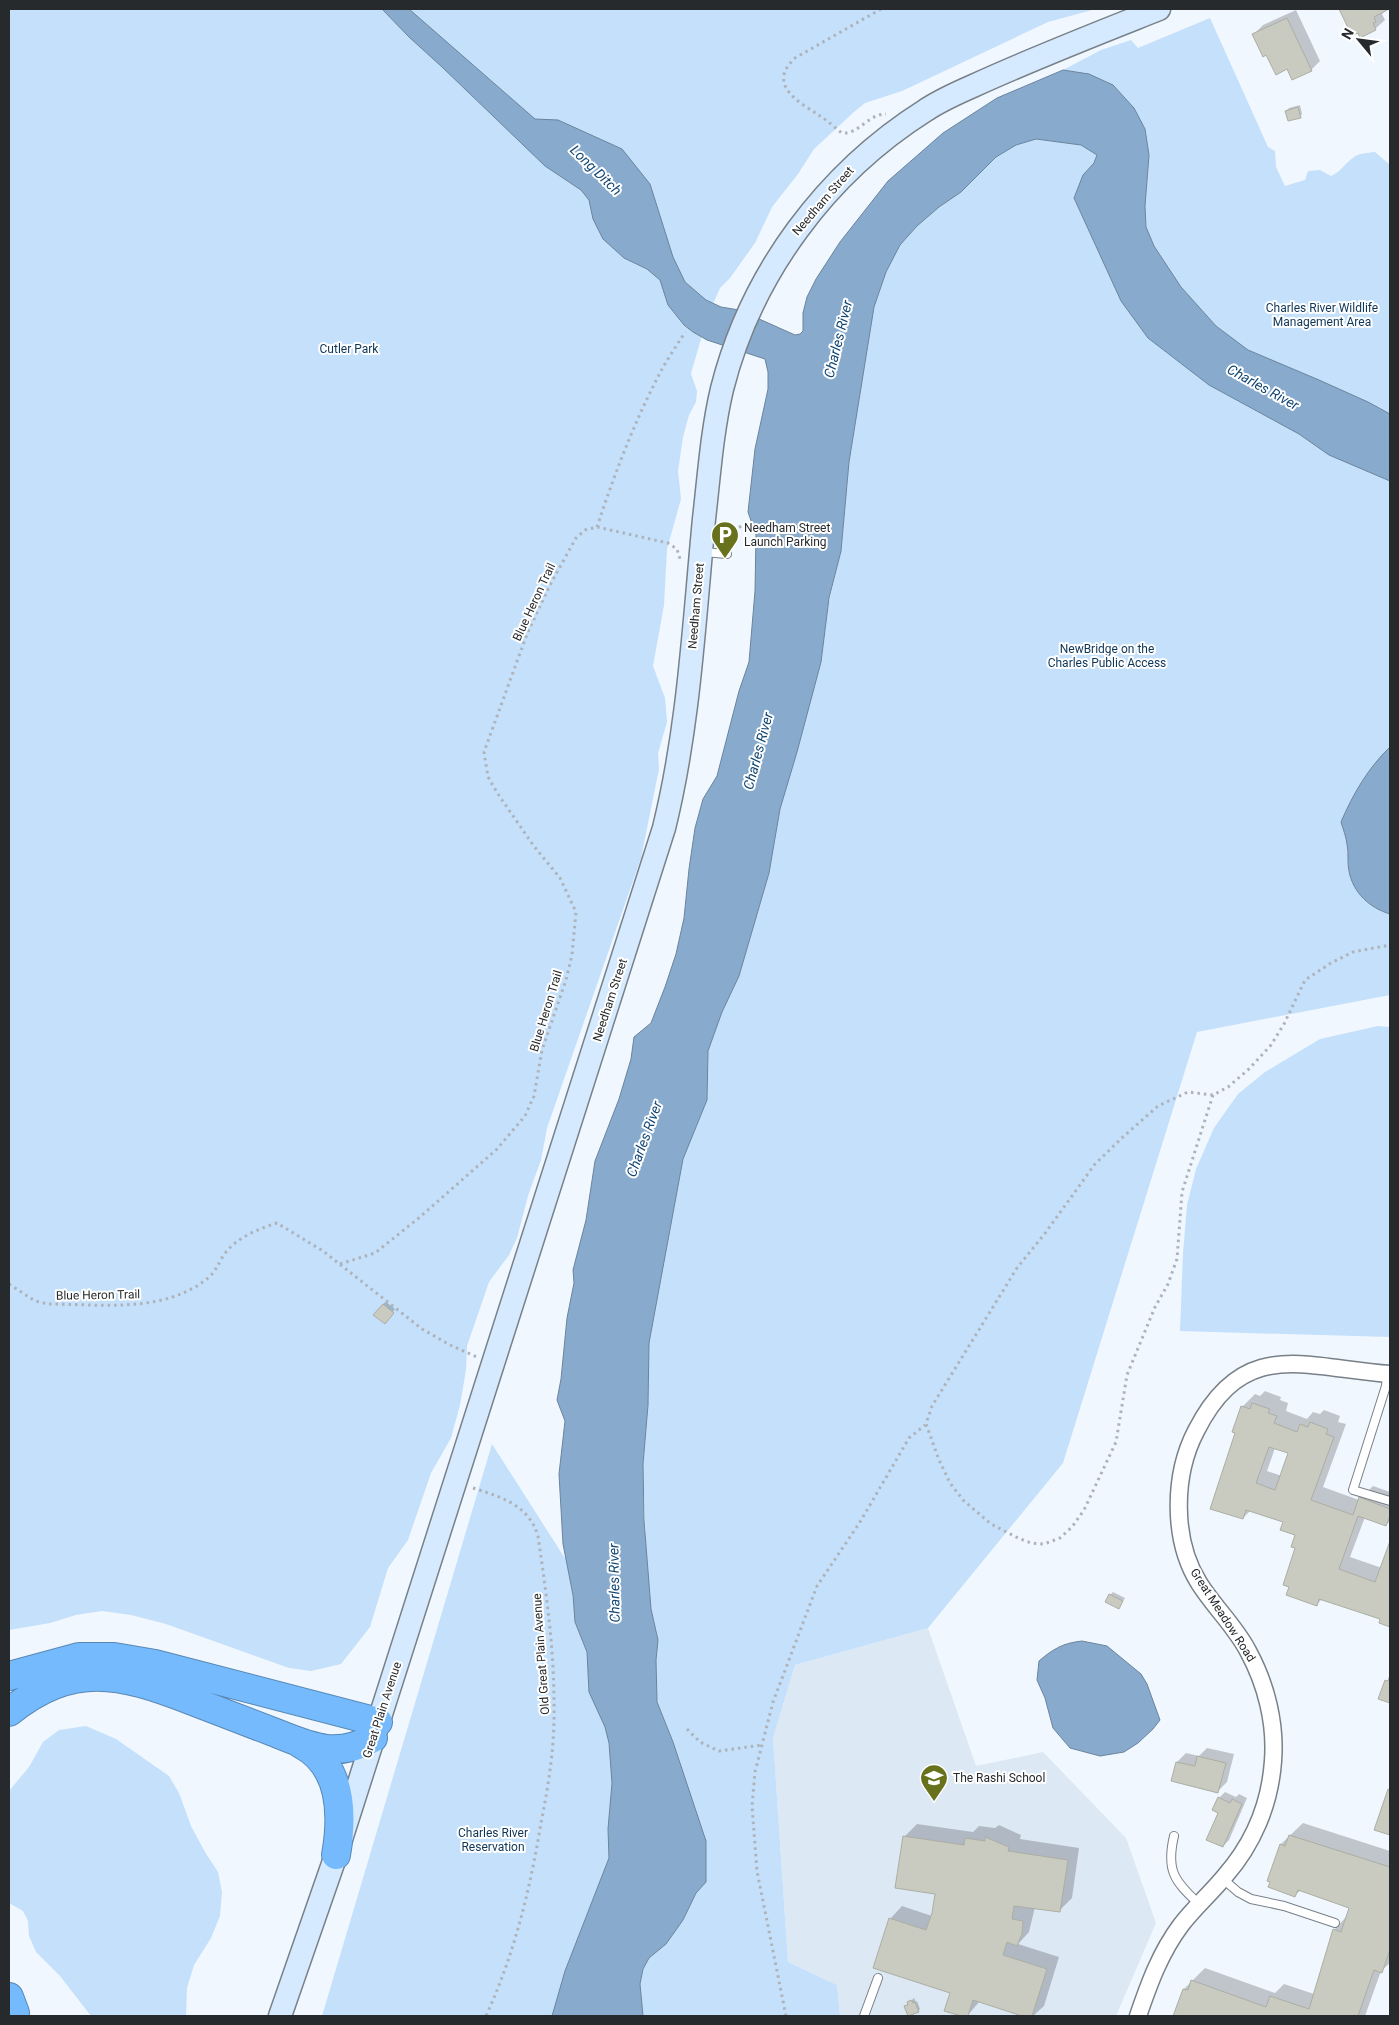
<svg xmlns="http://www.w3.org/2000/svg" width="1399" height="2025" font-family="Roboto,sans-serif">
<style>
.built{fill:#dce8f4}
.green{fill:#c4e0fb}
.water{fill:#88abcd;stroke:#6b849d}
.shadow{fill:#0003;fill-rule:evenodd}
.building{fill:#c9cbc0;stroke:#acaea3;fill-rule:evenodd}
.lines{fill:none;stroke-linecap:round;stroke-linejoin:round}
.lane-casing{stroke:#788088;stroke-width:10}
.street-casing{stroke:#788088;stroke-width:19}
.secondary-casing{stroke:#788088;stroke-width:25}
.highway-casing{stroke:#5988b4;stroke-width:30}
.path{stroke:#aeb3ba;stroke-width:3;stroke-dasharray:2.5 4;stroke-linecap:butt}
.lane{stroke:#fff;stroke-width:8}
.street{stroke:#fff;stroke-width:16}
.secondary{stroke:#d5eafe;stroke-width:22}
.highway{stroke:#74bafc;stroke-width:28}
.labels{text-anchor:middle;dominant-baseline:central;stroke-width:4;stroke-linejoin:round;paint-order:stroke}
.street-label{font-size:12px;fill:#272a2d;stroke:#fff}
.park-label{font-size:12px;fill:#0d3557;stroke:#fff}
.poi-label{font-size:12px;fill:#272a2d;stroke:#fff;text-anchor:start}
.water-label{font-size:14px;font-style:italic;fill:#124773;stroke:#fff}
</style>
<rect width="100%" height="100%" fill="#f0f7ff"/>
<!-- built -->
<path class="built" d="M928,1628L976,1766L1043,1752L1126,1838L1156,1923L1116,2016H840L837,1985L788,1962L773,1738L795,1665Z"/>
<!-- green -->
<path class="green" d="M9,9H1096L1048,22L902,91L865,103L854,112L814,149L798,174L772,207L755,243L730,278L720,288L708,315L692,370L691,374L697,391L696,402L689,415L683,437L678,471L681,499L667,549L664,605L653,666L665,698L667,722L658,753L659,769L641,858L547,1128L541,1160L528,1196L517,1238L509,1255L489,1282L467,1346L466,1370L460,1405L451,1438L431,1473L408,1540L388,1568L370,1627L341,1664L311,1671L289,1668L166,1624L131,1615L102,1611L76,1615L50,1623L9,1630Z
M1210,18L1268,147L1275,151L1276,167L1285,186L1305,180L1308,171L1320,170L1331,176C1341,172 1345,163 1354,157C1359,153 1368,153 1375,152L1390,165V416L1248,350L1216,326L1181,287L1154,246L1146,227L1145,206L1149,155L1145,129L1077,72L1063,70L1101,50L1131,40L1138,48Z
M1036,139L1081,145L1097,155L1094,163L1083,175L1074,198L1121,301L1148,338L1209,385L1299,434L1329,455L1390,481V747C1368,768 1353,794 1341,822L1347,842L1349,872L1381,911L1390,914V995L1197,1032L1063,1463L928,1628L795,1665L773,1738L788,1962L837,1985L840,2016H643L640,1984L643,1969L649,1958L666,1944L683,1920L696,1893L706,1882V1841L673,1742L657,1702L656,1660L658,1640L651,1609L647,1570L643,1464L648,1405L649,1343L660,1281L683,1159L707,1100L708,1051L722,1012L739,976L769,873L780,809L841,551L849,462L874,307L886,272L900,245L917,226L939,207L961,192L996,157L1016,145Z
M1378,1026L1390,1027V1337L1180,1331L1183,1253L1187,1205L1196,1169L1214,1128L1238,1094L1265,1072L1320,1039Z
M492,1444L566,1560L573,1595L575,1622L587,1652L589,1692L605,1727L609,1743L612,1783L608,1829L609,1858L565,1971L552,2016H322Z
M86,1726L116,1739L169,1776L179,1793L191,1826L205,1852L218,1872L222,1892L220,1916L211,1938L194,1965L187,1988L186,2016H91L60,1976L36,1952L29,1936L28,1921L23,1911L9,1903V1791L29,1767L43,1742L59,1730Z"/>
<!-- water -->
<path class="water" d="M382,9H409L535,119L558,120L622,149L650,184L673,257L685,282L706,300L721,307L739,310L795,335L800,334L803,331V313L807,297L816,279L840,242L888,181L943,133L997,98L1063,70L1089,74L1113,85L1134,108L1145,129L1149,155L1145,206L1146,227L1154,246L1181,287L1216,326L1248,350L1319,380L1368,402L1390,414V481L1329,455L1299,434L1209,385L1148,338L1121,301L1074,198L1083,175L1094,163L1097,155L1081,145L1036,139L1016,145L996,157L961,192L939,207L917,226L900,245L886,272L874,307L849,462L841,551L829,598L821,662L797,752L780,809L769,873L739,976L722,1012L708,1051L707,1100L683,1159L649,1343L648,1405L643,1464L644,1520L651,1609L658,1640L656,1660L657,1702L673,1742L706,1841V1882L696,1893L683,1920L666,1944L649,1958L643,1969L640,1984L643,2016H552L565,1971L609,1858L608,1829L612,1783L609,1743L605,1727L589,1692L587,1652L575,1622L573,1595L563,1544L559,1474L565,1421L557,1400L561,1379L567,1318L574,1283L573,1270L586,1220L595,1161L619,1099L631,1059L634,1037L651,1023L665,987L676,954L684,918L689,869L695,828L703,799L717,776L739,691L749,662L755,591L756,535L748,512L755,449L768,389V372L765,359L707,340L693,332L684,325L668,305L660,280L647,269L624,258L603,239L593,219L589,200L581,190L545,166L442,67L409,37Z
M1390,747V914C1370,908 1353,893 1349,871C1347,863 1349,853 1347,844C1346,836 1343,829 1341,822C1353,794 1368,768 1390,747Z
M1082,1641L1107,1646L1141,1674L1147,1684L1160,1720L1153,1729L1138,1743L1124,1752L1100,1756L1070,1748L1053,1728L1045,1698L1037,1680L1039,1661C1053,1649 1063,1643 1082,1641Z"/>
<!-- shadow -->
<path class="shadow" d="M1340,9H1388L1382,14L1385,20L1375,29L1359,31L1352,34Z
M1296,10L1320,61L1311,70L1288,68L1267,53L1254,34L1263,25Z
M1300,105L1302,114L1300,117L1286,111L1289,108Z
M386,1302L395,1309L387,1320L383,1304Z
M1265,1391L1281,1397L1280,1400L1288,1403L1286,1411L1307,1419L1313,1412L1320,1414L1324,1410L1340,1416L1338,1422L1346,1424L1323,1487L1359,1500L1373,1486L1390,1492V1521L1386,1525L1365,1517L1350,1557L1382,1568L1390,1545V1626L1380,1623L1382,1618L1322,1599L1317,1604L1290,1586L1297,1547V1534L1284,1521L1251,1510L1243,1518L1237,1433L1242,1407L1255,1394L1260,1396ZM1275,1448L1290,1453L1282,1476L1267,1471Z
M1113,1592L1125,1598L1119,1608L1110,1595Z
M1207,1748L1234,1754L1227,1782L1218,1791L1172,1780L1177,1762L1186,1753L1199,1756Z
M1225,1792L1236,1797L1239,1794L1247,1798L1229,1840L1223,1846L1219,1798Z
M1303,1823L1390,1851V1849V1963L1381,1971L1365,2016H1175L1184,1989L1205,1968L1275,1993L1284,1984L1314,1994L1334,1930L1346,1917L1351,1907L1301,1890L1295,1895L1281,1844Z
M917,1824L973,1832L979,1826L995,1828L999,1825L1021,1835L1020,1839L1079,1848L1072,1898L1059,1911L1035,1907L1029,1932L1018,1944L1059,1957L1044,2006L1033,2016H1026L980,2001L967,2016L946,2010L951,1992L890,1919L902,1906L932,1916L936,1893L904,1837Z
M914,1998L916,2002L917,2001L920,2009L918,2011L905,2007Z"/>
<!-- building -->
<path class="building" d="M1339,9H1389L1374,17L1376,22L1373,23L1376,30L1360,38L1358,33L1352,36Z
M1287,18L1312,71L1292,80L1287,69L1276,75L1266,55L1263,57L1252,34Z
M1298,107L1301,118L1288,121L1285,111Z
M383,1304L394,1313L385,1324L373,1315Z
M1252,1403L1270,1409L1268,1413L1277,1416L1274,1423L1297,1432L1300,1424L1308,1427L1310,1422L1328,1429L1326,1434L1334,1437L1311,1500L1353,1515L1359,1497L1390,1509V1516L1386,1526L1358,1516L1339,1569L1375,1582L1390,1541V1627L1379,1623L1380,1619L1319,1599L1317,1606L1286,1595L1289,1587L1283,1585L1295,1548L1291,1547L1295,1535L1280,1530L1283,1522L1246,1510L1243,1519L1210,1509L1235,1433L1232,1432L1241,1406L1250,1409ZM1269,1447L1288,1453L1275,1490L1256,1483Z
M1109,1594L1123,1601L1119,1609L1105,1602Z
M1390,1675V1703L1378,1699L1385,1680L1388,1681Z
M1197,1756L1226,1763L1218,1793L1171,1781L1176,1762L1195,1766Z
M1388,1789L1390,1790V1835L1374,1830Z
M1218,1797L1230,1803L1232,1799L1242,1804L1223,1847L1206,1840L1218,1813L1212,1810Z
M1289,1835L1390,1867V1950L1382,1973L1374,1970L1358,2016H1173L1183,1989L1188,1990L1191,1980L1266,2007L1270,1996L1309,2009L1333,1929L1341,1932L1349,1908L1298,1890L1295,1897L1268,1887L1270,1882L1267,1881L1280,1844L1285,1846Z
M903,1836L964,1845L965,1838L985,1841V1837L1009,1847L1008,1851L1068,1860L1060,1912L1014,1906L1012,1919L1023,1921L1022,1934L1017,1946L1007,1942L1003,1955L1047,1969L1032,2016H1022L973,2000L968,2016H961L944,2011L950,1993L873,1968L889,1918L926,1930L932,1913L935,1894L895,1888Z
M911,2000L913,2003L915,2002L919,2012L908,2016L904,2006L908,2005L907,2002Z"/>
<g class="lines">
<!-- lane casing -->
<g class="lane-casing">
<path id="lane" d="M703,552L727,554
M1387,1374L1386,1386L1353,1490L1390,1501
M1174,1836C1166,1870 1174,1881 1199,1904
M1223,1879L1238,1892L1251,1899L1284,1906L1335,1923
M864,2016L878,1978"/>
</g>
<!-- street casing -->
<g class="street-casing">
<path id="street" d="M1138,2016C1149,1984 1160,1953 1181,1925C1194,1908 1211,1893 1225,1876C1253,1844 1270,1804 1273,1761C1276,1723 1266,1684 1248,1651C1235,1626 1214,1607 1199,1583C1172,1540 1173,1475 1196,1431C1244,1336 1305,1368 1390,1374"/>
</g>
<!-- secondary casing -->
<g class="secondary-casing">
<path id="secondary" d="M280,2016L336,1855L664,828C689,727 694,623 704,519C709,476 712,431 722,389C751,274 826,173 926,110C941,100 957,93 973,86C1034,58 1096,34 1159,9"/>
</g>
<!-- highway casing -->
<g class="highway-casing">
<path id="highway" d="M9,1676L79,1657H114L155,1664L378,1722
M9,1712C73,1661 120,1673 190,1700C219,1711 247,1722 276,1733C311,1747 337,1759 373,1738
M301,1744C343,1766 343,1815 336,1855
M9,1997L15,2013"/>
</g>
<!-- path -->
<path class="path" d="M881,9L795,58C766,85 799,102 820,116C828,121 835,128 842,133C858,135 868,114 886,114
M597,527C614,475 635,420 661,371C668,358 677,345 685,332
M730,544L737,528L752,522
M1213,1095L1182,1192L1177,1259L1168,1284L1155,1307L1127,1375L1116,1442L1084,1510L1072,1527L1060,1538L1044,1544L1031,1543L1018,1538L991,1524L963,1500L950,1483L939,1460L926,1424L932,1406L1017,1268L1046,1232L1095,1164L1124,1136L1158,1106L1188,1092L1213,1095L1228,1087L1249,1069L1271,1045L1284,1024L1305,980L1331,963L1353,952L1390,945
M340,1264L375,1253L420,1217L497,1149L525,1116L534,1096L542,1050L566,980L572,955L576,912L560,878L533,845L498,794L488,777L484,752L527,634L550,585L576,538L585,530L597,527L668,543L677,549L680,559
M9,1284L35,1301L48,1304C100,1304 164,1314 208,1278C215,1272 218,1265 223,1256C235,1238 258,1229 277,1223L323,1251L422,1329L450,1345L477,1357
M473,1488C501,1497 529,1505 538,1536C546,1592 554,1647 554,1703C555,1744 549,1783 541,1823C530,1890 514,1955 486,2016
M687,1729L700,1742L719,1751L762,1745
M786,2016L757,1871L752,1806L755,1772L773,1702L817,1586L860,1522L909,1438L925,1425"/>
<!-- lane -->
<use href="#lane" class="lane"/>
<!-- street -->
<use href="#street" class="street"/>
<!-- secondary -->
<use href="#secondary" class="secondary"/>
<!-- highway -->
<use href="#highway" class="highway"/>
</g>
<!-- icons -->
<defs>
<g id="parking-pin" transform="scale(1.4375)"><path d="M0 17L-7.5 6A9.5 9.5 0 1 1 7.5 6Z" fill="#68721c" stroke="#fff"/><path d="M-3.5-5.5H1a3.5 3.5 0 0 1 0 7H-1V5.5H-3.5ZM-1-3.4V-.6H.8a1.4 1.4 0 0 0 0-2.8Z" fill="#fff"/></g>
<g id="school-pin" transform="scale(1.4375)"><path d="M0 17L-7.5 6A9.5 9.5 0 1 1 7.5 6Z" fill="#68721c" stroke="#fff"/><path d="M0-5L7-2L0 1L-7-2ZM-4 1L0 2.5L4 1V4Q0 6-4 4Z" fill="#fff"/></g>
</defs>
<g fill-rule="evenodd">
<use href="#parking-pin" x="725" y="535"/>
<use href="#school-pin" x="934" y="1778"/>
</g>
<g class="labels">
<!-- street labels -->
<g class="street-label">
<text transform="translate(823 201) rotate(-49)">Needham Street</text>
<text transform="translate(534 602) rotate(-65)">Blue Heron Trail</text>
<text transform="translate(696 606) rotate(-85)">Needham Street</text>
<text transform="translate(610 1000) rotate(-72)">Needham Street</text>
<text transform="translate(546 1011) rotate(-73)">Blue Heron Trail</text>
<text transform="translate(98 1295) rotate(-1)">Blue Heron Trail</text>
<text transform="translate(1223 1615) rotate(57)">Great Meadow Road</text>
<text transform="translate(541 1654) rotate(-94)">Old Great Plain Avenue</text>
<text transform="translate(382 1710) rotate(-72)">Great Plain Avenue</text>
</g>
<!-- park labels -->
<g class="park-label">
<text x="1322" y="308">Charles River Wildlife<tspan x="1322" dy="14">Management Area</tspan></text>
<text x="349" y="349">Cutler Park</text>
<text x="1107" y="649">NewBridge on the<tspan x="1107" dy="14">Charles Public Access</tspan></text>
<text x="493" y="1833">Charles River<tspan x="493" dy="14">Reservation</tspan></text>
</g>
<!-- poi labels -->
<g class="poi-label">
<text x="744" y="528">Needham Street<tspan x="744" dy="14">Launch Parking</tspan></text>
<text x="953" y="1778">The Rashi School</text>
</g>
<!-- water labels -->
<g class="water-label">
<text transform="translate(596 170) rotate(44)">Long Ditch</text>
<text transform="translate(838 339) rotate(-76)">Charles River</text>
<text transform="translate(1263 387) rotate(29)">Charles River</text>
<text transform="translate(758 751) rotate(-75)">Charles River</text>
<text transform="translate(644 1139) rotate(-70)">Charles River</text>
<text transform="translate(614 1583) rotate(-91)">Charles River</text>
</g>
</g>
<!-- border -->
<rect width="1399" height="2025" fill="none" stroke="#272a2d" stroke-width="20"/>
<!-- north arrow -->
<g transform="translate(1359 40) rotate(299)" stroke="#ffffff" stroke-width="4" paint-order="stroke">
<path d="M0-4L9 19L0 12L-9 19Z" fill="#272a2d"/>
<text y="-8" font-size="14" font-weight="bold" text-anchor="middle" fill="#272a2d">N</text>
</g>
</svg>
